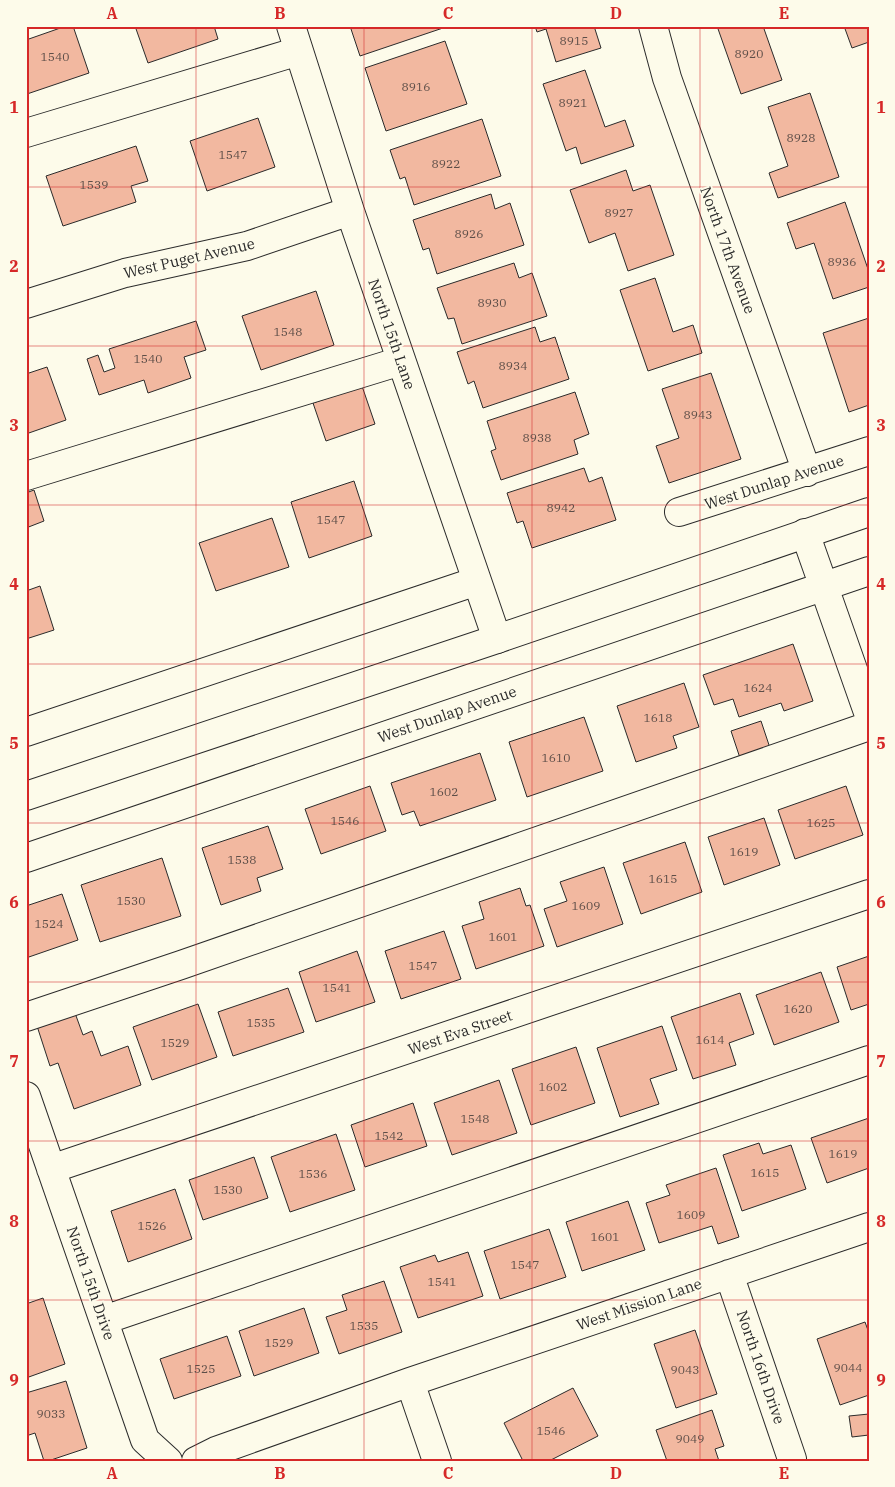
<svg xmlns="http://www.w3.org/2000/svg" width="895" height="1487" font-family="'IBM Plex Serif',serif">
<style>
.building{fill:#f2b8a0;stroke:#2b2b2b}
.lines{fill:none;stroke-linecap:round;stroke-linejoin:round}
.minor-casing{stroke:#2b2b2b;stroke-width:30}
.major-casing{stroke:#2b2b2b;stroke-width:30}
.minor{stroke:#fdfbea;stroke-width:28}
.major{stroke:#fdfbea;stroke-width:28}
.grid{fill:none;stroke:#d62828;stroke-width:1;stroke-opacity:0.55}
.labels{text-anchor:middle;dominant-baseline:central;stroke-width:4;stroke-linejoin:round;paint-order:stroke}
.number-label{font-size:12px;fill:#5d4e48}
.street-label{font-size:15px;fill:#2b2b2b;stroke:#fdfbea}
.neatline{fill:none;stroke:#d62828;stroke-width:2}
.grid-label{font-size:16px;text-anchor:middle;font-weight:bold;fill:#d62828}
</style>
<rect width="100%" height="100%" fill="#fdfbea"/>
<!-- building -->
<path class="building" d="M66,26H73L89,73L27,94L26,40Z
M135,26H214L218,39L148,63Z
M350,26H443V28L360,56Z
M535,26H594L601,48L556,62L546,29L537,32Z
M717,26H763L782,80L741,94Z
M844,26H869V42L852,48Z
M445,41L467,104L386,131L365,68Z
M585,70L605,127L625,120L634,146L581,164L576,147L566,151L543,84Z
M810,93L839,177L778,198L769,173L788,166L768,107Z
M258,118L275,167L207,191L190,141Z
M482,119L501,176L414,205L405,177L400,179L390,150Z
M136,146L148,181L131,186L136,202L63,226L46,176Z
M626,170L633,191L650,185L674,255L628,271L615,233L589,243L570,190Z
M491,194L495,209L510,203L524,245L437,274L429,248L423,250L413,220Z
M845,202L869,272V287L833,299L814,243L796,249L787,223Z
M514,263L519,278L532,273L547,316L462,344L454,318L448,319L437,288Z
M655,278L673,332L693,325L702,353L648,371L620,290Z
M316,291L334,345L261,370L242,316Z
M869,318V405L849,412L823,333Z
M196,321L206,350L184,357L191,378L148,393L144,380L99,395L87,359L98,355L104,372L115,368L109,349Z
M535,327L540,342L555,337L569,379L483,408L474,381L468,384L457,352Z
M47,367L66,420L26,434V374Z
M711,373L741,459L669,483L656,446L679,438L662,389Z
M362,386L375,424L326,441L313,403Z
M575,392L589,434L574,440L578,454L501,480L491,451L496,449L487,421Z
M584,468L589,482L602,477L616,520L532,548L523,521L517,523L507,493Z
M354,481L372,536L309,558L291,502Z
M34,490L44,521L26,528V493Z
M272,518L289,567L216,591L199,543Z
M40,586L54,630L26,639V591Z
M793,644L813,701L784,711L781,703L739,717L733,699L714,705L703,675Z
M684,683L699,727L673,736L677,748L636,762L617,706Z
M584,717L603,771L527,797L509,742Z
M761,721L771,751L741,761L731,731Z
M480,753L496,800L420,826L414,811L402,815L391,783Z
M370,786L386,831L321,854L305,809Z
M846,786L863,835L795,859L778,810Z
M764,818L780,865L724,885L708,837Z
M268,826L283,869L257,878L261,891L221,905L202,848Z
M685,842L702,892L641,914L623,863Z
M162,858L181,916L100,942L81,885Z
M604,867L623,924L557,947L544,909L567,901L560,882Z
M520,888L526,906L530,905L544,946L476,969L462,926L484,919L479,902Z
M62,894L78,940L26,958V906Z
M444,931L461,979L401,999L385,951Z
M357,951L375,1002L316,1022L299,972Z
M869,956V1004L851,1010L837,967Z
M821,972L839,1022L774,1045L756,995Z
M288,988L304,1032L233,1056L218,1012Z
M740,993L754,1034L729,1043L736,1065L693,1079L671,1017Z
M198,1004L217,1057L152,1080L133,1027Z
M75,1013L83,1035L92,1031L101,1056L128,1046L141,1085L74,1109L58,1063L50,1066L37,1026Z
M662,1026L677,1070L650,1079L659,1104L620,1117L597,1048Z
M576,1047L595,1103L531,1125L512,1069Z
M499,1080L517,1133L452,1155L434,1103Z
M413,1103L427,1146L365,1167L351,1125Z
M869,1118V1168L827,1183L811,1138Z
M336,1134L355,1190L290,1212L271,1157Z
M759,1143L763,1154L791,1145L806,1189L742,1211L723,1155Z
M254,1157L268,1198L203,1220L189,1180Z
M716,1168L739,1237L718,1244L712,1226L659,1243L646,1203L670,1195L666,1185Z
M175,1189L192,1239L128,1262L111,1211Z
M628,1201L645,1250L582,1271L566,1222Z
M549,1229L566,1277L500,1299L484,1251Z
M468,1252L483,1296L418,1318L400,1267L435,1255L438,1262Z
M384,1281L402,1332L339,1354L326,1317L347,1310L342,1295Z
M43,1298L65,1364L26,1378V1304Z
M304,1308L319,1353L254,1376L239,1331Z
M865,1322L869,1333V1395L840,1405L817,1339Z
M695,1330L717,1394L676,1408L654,1344Z
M227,1336L241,1376L174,1399L160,1359Z
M66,1381L87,1448L48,1461H44L35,1433L26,1436V1393Z
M573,1388L598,1436L549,1461H523L504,1423Z
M712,1410L724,1446L715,1449L719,1461H667L656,1430Z
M869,1414V1435L852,1437L849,1416Z"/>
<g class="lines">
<!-- minor casing -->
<g class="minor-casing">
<path id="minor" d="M291,26L350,211L497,639
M653,26L667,78L807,472
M26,133L299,51
M26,304L125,273L247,246L350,211
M26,476L401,361
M679,512L869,451
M805,533L869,715
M26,732L477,581
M26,858L869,571
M26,1017L181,965L869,726
M26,1096L145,1440L168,1461
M51,1169L869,894
M729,1274L792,1459
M104,1320L869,1060
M410,1382L437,1461
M196,1461L216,1451L410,1382L869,1227"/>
</g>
<!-- major casing -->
<g class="major-casing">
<path id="major" d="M26,796L497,639L869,512"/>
</g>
<!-- minor -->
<use href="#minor" class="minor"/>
<!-- major -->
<use href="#major" class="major"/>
</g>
<!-- grid -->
<path class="grid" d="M196,26V1461M364,26V1461M532,26V1461M700,26V1461M26,187H869M26,346H869M26,505H869M26,664H869M26,823H869M26,982H869M26,1141H869M26,1300H869"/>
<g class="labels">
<!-- number labels -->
<g class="number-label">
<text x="574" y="40">8915</text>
<text x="749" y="53">8920</text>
<text x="55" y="56">1540</text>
<text x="416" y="86">8916</text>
<text x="573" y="102">8921</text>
<text x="801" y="137">8928</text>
<text x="233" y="154">1547</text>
<text x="446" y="163">8922</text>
<text x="94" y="184">1539</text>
<text x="619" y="212">8927</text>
<text x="469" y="233">8926</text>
<text x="842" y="261">8936</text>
<text x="492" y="302">8930</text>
<text x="288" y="331">1548</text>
<text x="148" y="358">1540</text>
<text x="513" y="365">8934</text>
<text x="698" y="414">8943</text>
<text x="537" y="437">8938</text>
<text x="561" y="507">8942</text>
<text x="331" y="519">1547</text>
<text x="758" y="687">1624</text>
<text x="658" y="717">1618</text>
<text x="556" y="757">1610</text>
<text x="444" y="791">1602</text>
<text x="345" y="820">1546</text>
<text x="821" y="822">1625</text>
<text x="744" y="851">1619</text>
<text x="242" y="859">1538</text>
<text x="663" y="878">1615</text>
<text x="131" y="900">1530</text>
<text x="586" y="905">1609</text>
<text x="49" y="923">1524</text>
<text x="503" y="936">1601</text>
<text x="423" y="965">1547</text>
<text x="337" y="987">1541</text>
<text x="798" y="1008">1620</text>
<text x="261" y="1022">1535</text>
<text x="710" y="1039">1614</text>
<text x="175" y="1042">1529</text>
<text x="553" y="1086">1602</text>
<text x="475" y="1118">1548</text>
<text x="389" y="1135">1542</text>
<text x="843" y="1153">1619</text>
<text x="765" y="1172">1615</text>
<text x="313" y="1173">1536</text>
<text x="228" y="1189">1530</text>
<text x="691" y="1214">1609</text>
<text x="152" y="1225">1526</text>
<text x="605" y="1236">1601</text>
<text x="525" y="1264">1547</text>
<text x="442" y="1281">1541</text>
<text x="364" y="1325">1535</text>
<text x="279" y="1342">1529</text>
<text x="848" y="1367">9044</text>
<text x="201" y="1368">1525</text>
<text x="685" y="1369">9043</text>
<text x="51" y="1413">9033</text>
<text x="551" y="1430">1546</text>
<text x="690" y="1438">9049</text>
</g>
<!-- street labels -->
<g class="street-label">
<text transform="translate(728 250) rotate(70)">North 17th Avenue</text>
<text transform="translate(189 258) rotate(-13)">West Puget Avenue</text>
<text transform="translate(392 334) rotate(71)">North 15th Lane</text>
<text transform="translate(774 482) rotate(-18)">West Dunlap Avenue</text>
<text transform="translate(447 714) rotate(-19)">West Dunlap Avenue</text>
<text transform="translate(460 1032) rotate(-19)">West Eva Street</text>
<text transform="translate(91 1283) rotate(71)">North 15th Drive</text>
<text transform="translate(639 1304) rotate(-19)">West Mission Lane</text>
<text transform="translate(761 1367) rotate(71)">North 16th Drive</text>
</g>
</g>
<!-- border -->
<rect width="895" height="1487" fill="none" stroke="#fdfbea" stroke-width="55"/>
<rect x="28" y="28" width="840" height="1432" class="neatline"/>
<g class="grid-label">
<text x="112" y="19">A</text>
<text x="280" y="19">B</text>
<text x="448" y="19">C</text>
<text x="616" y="19">D</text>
<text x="784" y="19">E</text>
<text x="14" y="113">1</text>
<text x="881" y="113">1</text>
<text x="14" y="272">2</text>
<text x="881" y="272">2</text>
<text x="14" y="431">3</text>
<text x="881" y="431">3</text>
<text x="14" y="590">4</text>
<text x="881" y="590">4</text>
<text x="14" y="749">5</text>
<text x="881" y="749">5</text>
<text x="14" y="908">6</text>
<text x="881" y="908">6</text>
<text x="14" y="1067">7</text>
<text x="881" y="1067">7</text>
<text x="14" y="1227">8</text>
<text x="881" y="1227">8</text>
<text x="14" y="1386">9</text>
<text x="881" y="1386">9</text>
<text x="112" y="1479">A</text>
<text x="280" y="1479">B</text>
<text x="448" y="1479">C</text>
<text x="616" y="1479">D</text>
<text x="784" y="1479">E</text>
</g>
</svg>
